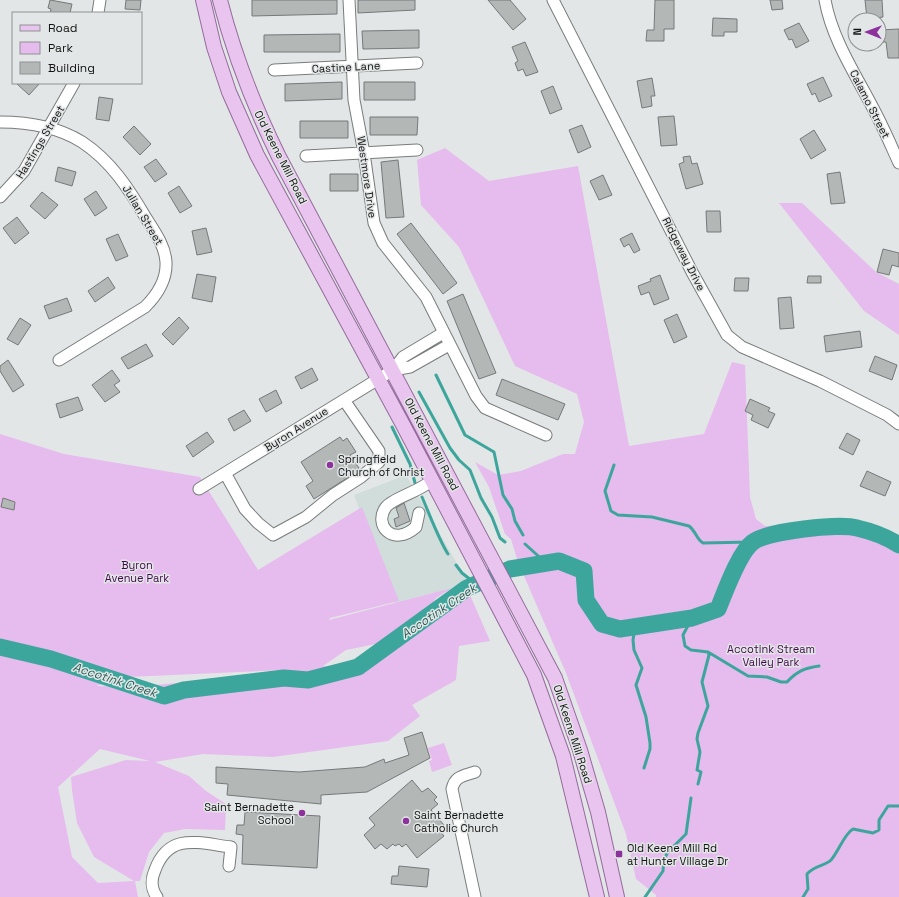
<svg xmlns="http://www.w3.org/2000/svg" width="899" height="897" font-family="'Space Grotesk',sans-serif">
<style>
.built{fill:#d0dddb}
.green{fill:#e6bbee;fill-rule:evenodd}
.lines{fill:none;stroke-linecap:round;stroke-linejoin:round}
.stream{stroke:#3da69c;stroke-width:3}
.river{stroke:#3da69c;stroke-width:17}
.building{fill:#b3b7b6;stroke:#767979}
.minor-casing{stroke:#787c7b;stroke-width:13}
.major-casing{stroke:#946c9c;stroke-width:16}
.minor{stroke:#fff;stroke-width:11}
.major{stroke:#e9c4ef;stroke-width:14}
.poi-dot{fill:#8d329d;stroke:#e3e6e6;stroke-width:1.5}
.labels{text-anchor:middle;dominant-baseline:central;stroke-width:3;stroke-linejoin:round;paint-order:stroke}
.street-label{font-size:11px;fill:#121313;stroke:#e3e6e6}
.poi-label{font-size:11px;fill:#121313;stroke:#e3e6e6;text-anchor:start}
.park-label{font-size:11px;fill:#430a4d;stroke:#e3e6e6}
.water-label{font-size:12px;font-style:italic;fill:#265f59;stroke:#e3e6e6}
</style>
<rect width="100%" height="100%" fill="#e3e6e6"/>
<!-- built -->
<path class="built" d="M406,475L467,581L452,588L395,603L354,495Z"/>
<!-- green -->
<path class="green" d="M445,148L489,181L578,166L629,446L704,434L732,362L745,365L750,497L756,519L765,526L863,523L899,540V897H656V895L636,879L626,834L566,673L518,562L511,539L505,534L489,487L475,462L498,475L521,471L563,454H575L584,422L577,394L515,366L459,247L421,205L417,160Z
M779,203H802L876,272L899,284V335L864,311Z
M0,434L64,454L200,477L258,570L362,507L399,601L330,618L329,620L452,588L436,598L424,617L467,588L490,641L459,646L456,680L412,705L420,716L388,741L273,757L203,754L155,762L189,776L206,791L226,804L225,830L185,829L164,833L149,852L140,881H135L138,897H0ZM401,639L358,667L323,666L346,650ZM283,670L268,674L135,687L96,686L128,677ZM100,749L150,761L126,760L71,777L72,790L77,823L94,857L134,881L98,883L72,857L58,787Z
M444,743L452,765L432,772L429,761L432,760L428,748Z"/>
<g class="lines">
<!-- stream -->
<path class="stream" d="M436,375L465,435L494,452L503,495L512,509L515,521L523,535
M419,392L450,448L459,460L470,470L481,498L492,517L500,538L505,542
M392,427L410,464L415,483
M614,465L605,491L611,511L618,515L652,517L689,526C696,531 696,539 703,543L752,542
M422,497C429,513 439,540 448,554
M525,544L546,563
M456,565L462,573L476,584
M692,618L683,635L685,646L691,650L708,652L748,676L767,677L781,682H787C797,671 805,668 819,666
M635,627L633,640L634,650L642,668L636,685L646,717L650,743V749L644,768
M698,784L701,772L697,770L700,752L697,739L698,733L708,706L702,682L709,655L708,652
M645,897L663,871L664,859L668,852L686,834L691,798
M803,897L808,889L807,874C815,865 825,866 831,860C838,852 845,833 853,829L873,833L879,830V820L888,806H899"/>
<!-- river -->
<path class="river" d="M0,647L51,659L164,696L184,690L284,678L308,680L358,667L467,588L510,569L559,561L584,571L586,600L602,624L620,629L692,618L718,609C725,592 739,552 753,542C767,531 840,523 857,528C870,531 887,537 899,545"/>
</g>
<!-- building -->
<path class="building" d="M50,0L72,4L70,13H50L51,9L48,8Z
M126,0H141L140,10L125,9Z
M252,0H337V14L252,16Z
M358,0H415V10L358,13Z
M488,0H510L526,19L513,30Z
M655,0H674V29H664V41H646L647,30H654Z
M770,0H782L783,9L772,10Z
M865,0H882L883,17L867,19Z
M713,18L737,19V32H724V36H712Z
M799,23L809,41L796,48L792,39L789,40L784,30Z
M899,29V58H888L886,42H879V30Z
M419,30V48L363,49L362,31Z
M340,34V52H264V35Z
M525,42L538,72L526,76L523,69L518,71L515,63L518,61L512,47Z
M823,77L832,96L819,102L815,93L812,95L807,84Z
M652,78L655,96H651L652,106L642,108L637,81Z
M342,82V99L285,101V84Z
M364,82H415V100H364Z
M16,83H40L29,95Z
M553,86L562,109L550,114L541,91Z
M99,97L113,99L109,121L96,119Z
M674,116L677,145L661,146L658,117Z
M370,117H418L417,135H370Z
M300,121H348V138H300Z
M582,125L591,147L578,153L569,130Z
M134,126L151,144L140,155L123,137Z
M814,130L826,150L811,159L800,139Z
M690,156L692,164L697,163L703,184L686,189L679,164L684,162L683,157Z
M156,159L167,174L155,182L144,167Z
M398,160L404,217L386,218L381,162Z
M58,167L76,172L72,186L55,181Z
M840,172L845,203L831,204L827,174Z
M330,174H358V191H330Z
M603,175L612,195L599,200L590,181Z
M179,186L192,206L180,213L168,193Z
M96,191L107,208L95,216L84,199Z
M42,192L58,205L45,219L30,206Z
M706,211H720L721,232H707Z
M17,217L29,233L15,244L3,228Z
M411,223L457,283L443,294L397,234Z
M206,228L212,252L197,255L192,231Z
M632,233L640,250L634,253L629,244L624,247L620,239Z
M118,234L128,256L116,261L106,239Z
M883,249L899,253V267L892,265L889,275L877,272Z
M197,274L216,277L212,302L192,298Z
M660,275L669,299L654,305L649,292L641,295L638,286L651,281L650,279Z
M808,276H821V283H807Z
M108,277L115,288L95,302L88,291Z
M735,278H749L748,291H734Z
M463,294L496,373L479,379L447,301Z
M791,297L794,328L780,329L778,298Z
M67,298L72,311L49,319L44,306Z
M677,314L687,337L674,343L664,320Z
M179,317L189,328L173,345L162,334Z
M20,318L31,325L18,345L7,339Z
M860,331L862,347L826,352L824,336Z
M146,344L153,356L128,369L121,358Z
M875,356L897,365L892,380L869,371Z
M8,360L24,385L13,392L0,371V366Z
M312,368L318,380L301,389L295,377Z
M112,370L120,381L114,385L120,392L105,402L92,385Z
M502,379L565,404L558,420L496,395Z
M276,390L282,403L266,412L259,399Z
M78,397L83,410L60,418L56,404Z
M750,399L770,408L768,411L775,414L768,428L751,420L753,415L745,411Z
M244,410L251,421L234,431L228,419Z
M207,432L214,442L193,457L186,446Z
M847,433L860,440L853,455L839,448Z
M340,437L343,441L347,438L356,452L350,455L359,468L354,472L355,473L314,499L306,486L313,481L301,462Z
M867,471L891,482L885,496L860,486Z
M3,498L15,502L14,510L1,507Z
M404,503L410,521L396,527L394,519L399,517L396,508Z
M422,732L430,758L367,792L321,795V804L227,795L228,784L216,783V767L299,772L365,767L384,759L385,763L409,755L404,738Z
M412,780L422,792L428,788L437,797L434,800L438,804L431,810L444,825L438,829L444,836L417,858L406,844L402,847L399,844L395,846L393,844L387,849L381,844L375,849L364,835L375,825L369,818Z
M245,812L320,816L317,868L242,864L243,835L236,834L237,825H244Z
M399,866L429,869L427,887L391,884L392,876H398Z"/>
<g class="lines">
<!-- minor casing -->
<g class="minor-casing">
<path id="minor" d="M349,0L354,100L364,153L374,223L383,243L426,297L476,396L485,408L546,435
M553,0L692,272L727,335L742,347L820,381L887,415L899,424
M825,0C833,45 863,85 882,126C888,138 893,150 899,163
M98,13L100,0
M274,70L417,63
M0,122C27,122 58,127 82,142C111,161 129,189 146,218C155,232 165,246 166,262C167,280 157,295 145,307L59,360
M306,156L417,150
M0,197L24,171L74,83
M393,370L410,367L449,345
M225,473L245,509L258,523L273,535L306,517L333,495L361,477L379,462V451L344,400
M199,489L393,370L403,357L443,333
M419,513L416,527C392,548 373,524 386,507C393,498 421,491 432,480
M475,772C463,776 455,776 452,789L475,897
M157,897C151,889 151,879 155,870C169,832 198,843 231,847L229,866"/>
</g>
<!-- major casing -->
<g class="major-casing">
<path id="major" d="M203,0L214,47L229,92L257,155L402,423L534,675L563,756L597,897
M220,0C234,55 254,106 279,157L555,678L580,750L598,812L617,897"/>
</g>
<!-- minor -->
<use href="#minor" class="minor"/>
<!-- major -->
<use href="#major" class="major"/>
</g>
<!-- markers -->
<g class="poi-dot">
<circle cx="330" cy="465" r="4"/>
<circle cx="302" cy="813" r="4"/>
<circle cx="406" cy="821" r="4"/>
<rect x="615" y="850" width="8" height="8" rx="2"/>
</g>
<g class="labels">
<!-- street labels -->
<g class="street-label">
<text transform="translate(346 67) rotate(-3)">Castine Lane</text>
<text transform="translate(870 104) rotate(63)">Calamo Street</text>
<text transform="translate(40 142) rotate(-59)">Hastings Street</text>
<text transform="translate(281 157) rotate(63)">Old Keene Mill Road</text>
<text transform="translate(367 177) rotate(82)">Westmore Drive</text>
<text transform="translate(143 215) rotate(59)">Julian Street</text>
<text transform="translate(684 254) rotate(63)">Ridgeway Drive</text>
<text transform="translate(296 429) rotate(-32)">Byron Avenue</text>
<text transform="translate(432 444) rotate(62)">Old Keene Mill Road</text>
<text transform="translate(573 734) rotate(72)">Old Keene Mill Road</text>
</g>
<!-- poi labels -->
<g class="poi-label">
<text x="338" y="459">Springfield<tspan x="338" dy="13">Church of Christ</tspan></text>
<text x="294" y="807" text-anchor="end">Saint Bernadette<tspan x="294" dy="13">School</tspan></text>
<text x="414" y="815">Saint Bernadette<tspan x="414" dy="13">Catholic Church</tspan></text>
<text x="627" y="848">Old Keene Mill Rd<tspan x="627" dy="13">at Hunter Village Dr</tspan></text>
</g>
<!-- park labels -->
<g class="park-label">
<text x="137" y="565">Byron<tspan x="137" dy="13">Avenue Park</tspan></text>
<text x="771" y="649">Accotink Stream<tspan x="771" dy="13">Valley Park</tspan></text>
</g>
<!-- water labels -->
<g class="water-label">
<text transform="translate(439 611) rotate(-34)">Accotink Creek</text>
<text transform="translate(115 680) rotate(18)">Accotink Creek</text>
</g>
</g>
<!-- legend -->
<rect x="12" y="12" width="130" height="72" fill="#e3e6e6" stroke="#8f9292"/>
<rect x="20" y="25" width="20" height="6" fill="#e9c4ef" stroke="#8f9292"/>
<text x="48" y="32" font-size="12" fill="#121313">Road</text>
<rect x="20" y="42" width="20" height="12" fill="#e6bbee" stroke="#8f9292"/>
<text x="48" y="52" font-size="12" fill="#121313">Park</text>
<rect x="20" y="62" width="20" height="12" fill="#b3b7b6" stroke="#8f9292"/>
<text x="48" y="72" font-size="12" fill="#121313">Building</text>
<!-- north arrow -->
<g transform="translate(867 32) rotate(271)"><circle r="19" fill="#e3e6e6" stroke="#8f9292"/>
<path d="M0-3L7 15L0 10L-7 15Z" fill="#8d329d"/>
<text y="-6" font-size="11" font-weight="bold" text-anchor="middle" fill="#121313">N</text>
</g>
</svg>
